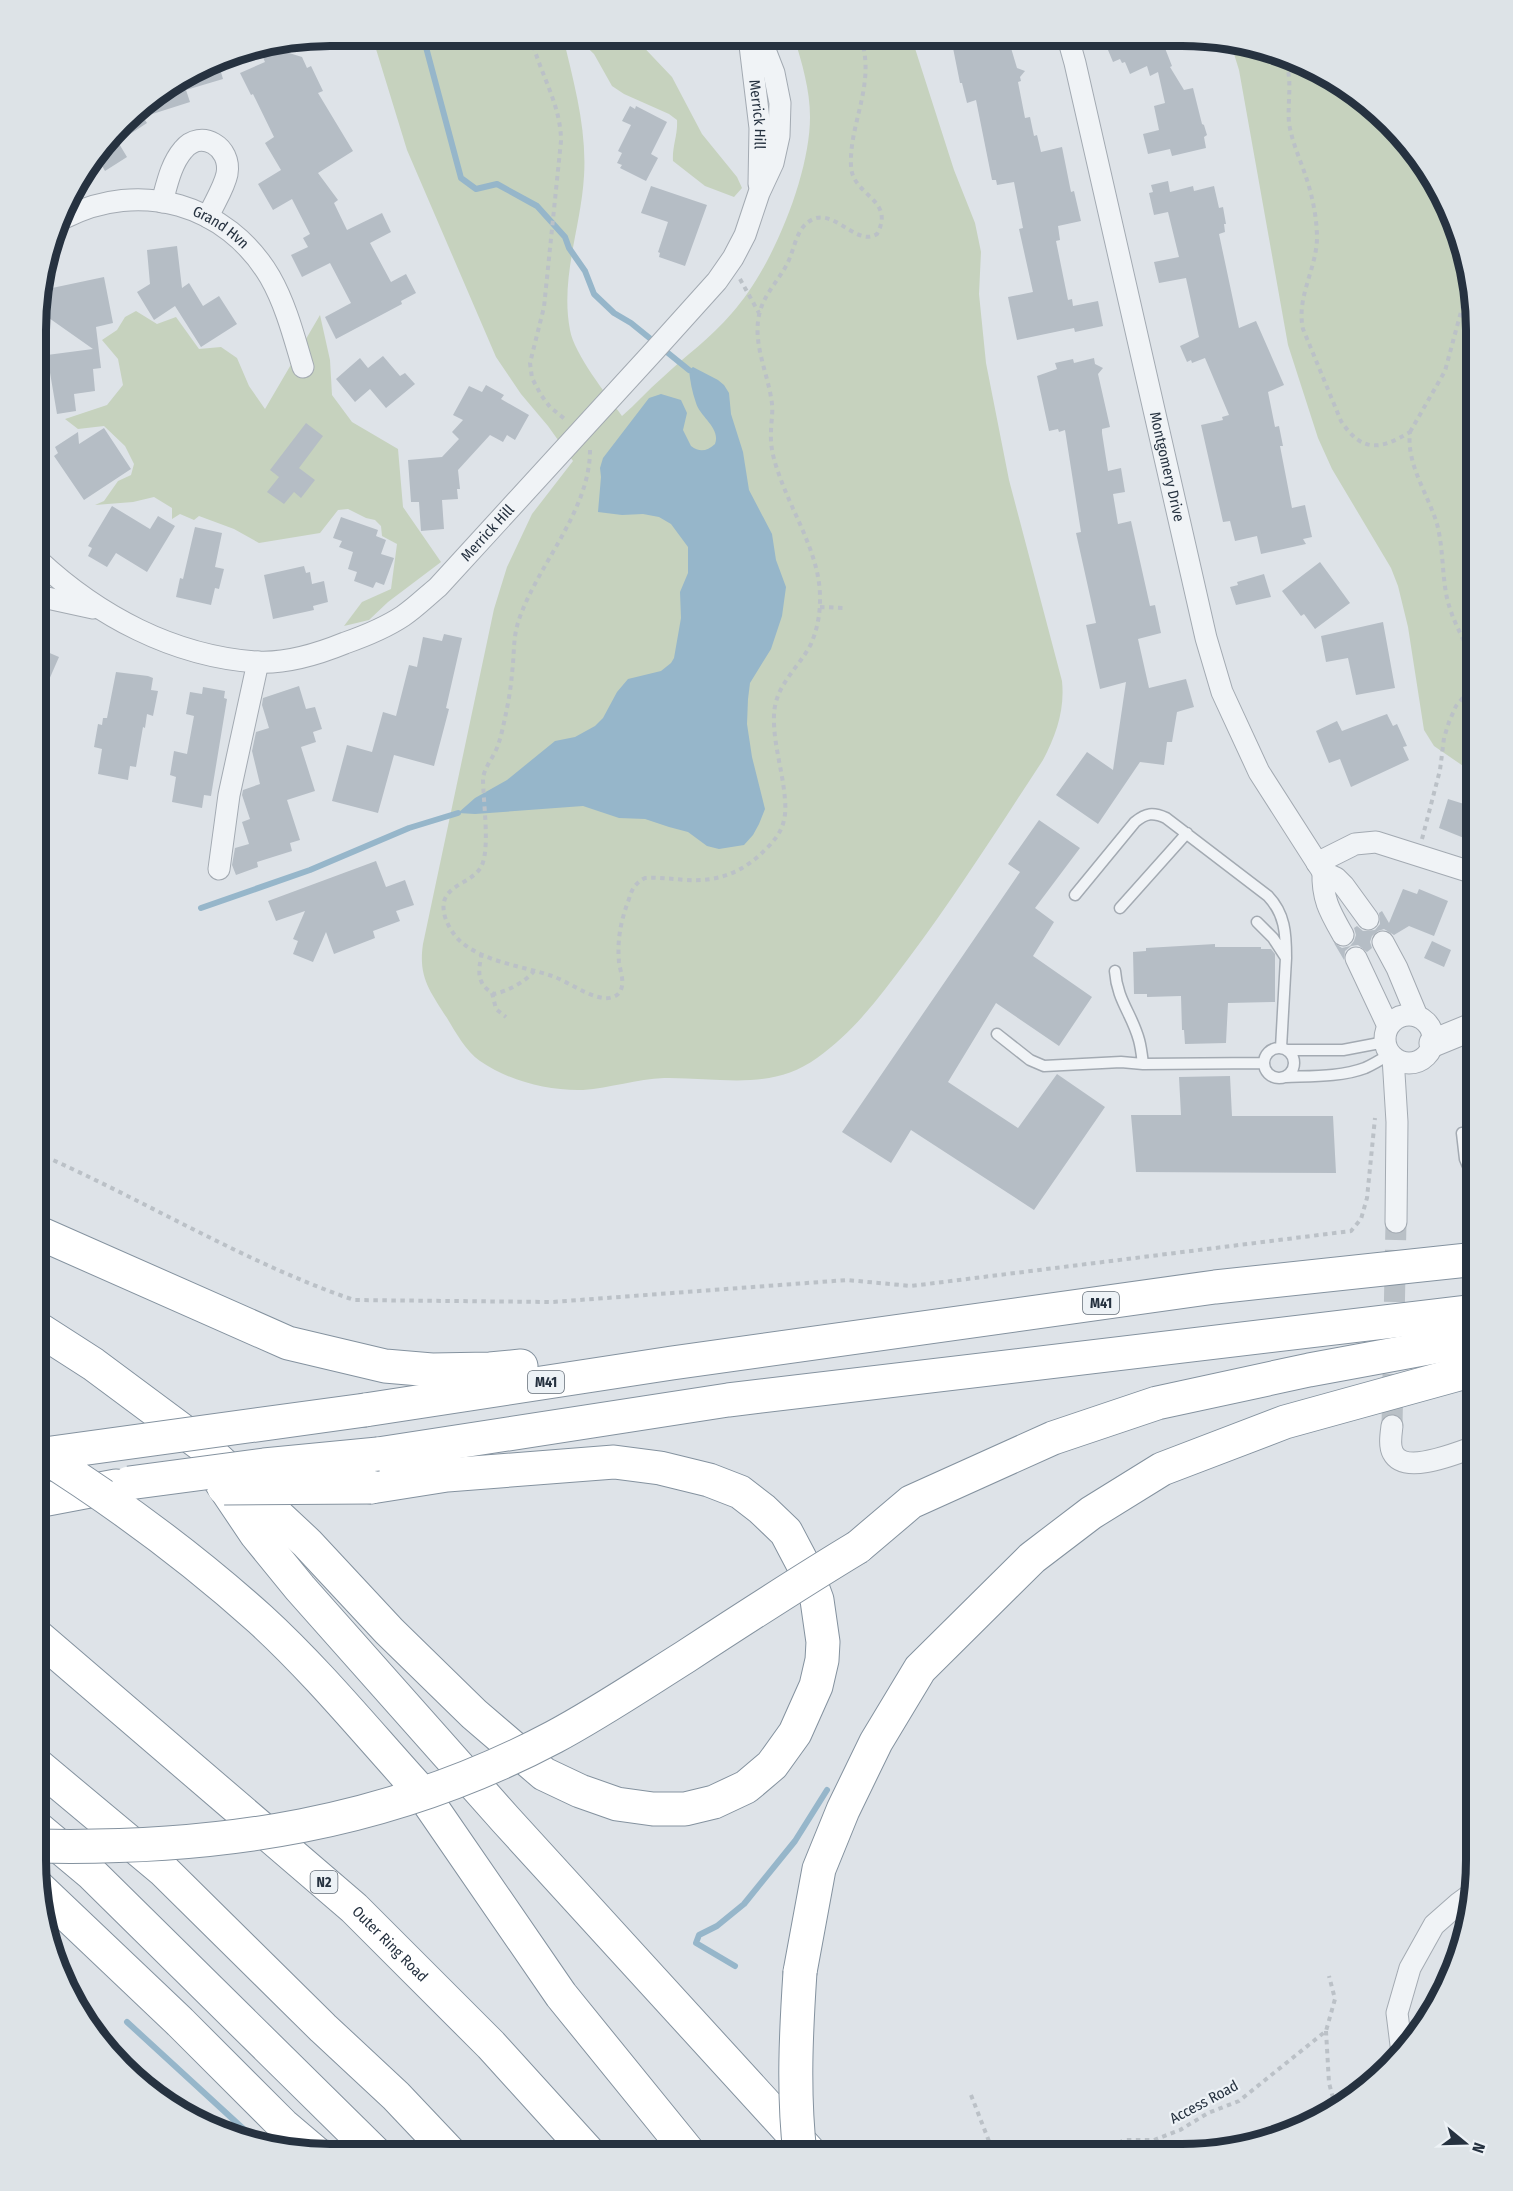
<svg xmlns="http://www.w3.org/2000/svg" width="1513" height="2191" font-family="'Fira Sans Condensed',sans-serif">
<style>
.green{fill:#c6d2be}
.water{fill:#96b6ca}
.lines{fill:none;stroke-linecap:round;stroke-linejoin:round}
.stream{stroke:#96b6ca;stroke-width:6}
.building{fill:#b5bdc5}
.minor-tunnel{stroke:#b9c0c6;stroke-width:21;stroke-dasharray:21 10;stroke-linecap:butt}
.service-casing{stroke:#a3aab2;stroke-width:13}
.minor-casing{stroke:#a3aab2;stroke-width:23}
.tertiary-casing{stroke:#a3aab2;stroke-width:29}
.motorway-casing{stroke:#84929f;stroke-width:35}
.path{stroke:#bbc1c7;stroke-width:4;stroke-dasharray:4.5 4.5;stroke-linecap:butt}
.service{stroke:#f0f3f6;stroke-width:10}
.minor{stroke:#f0f3f6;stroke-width:21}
.tertiary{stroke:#f0f3f6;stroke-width:27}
.motorway{stroke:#fff;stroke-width:33}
.motorway-bridge-casing{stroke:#84929f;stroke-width:35;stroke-linecap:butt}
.motorway-bridge{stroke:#fff;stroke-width:33}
.labels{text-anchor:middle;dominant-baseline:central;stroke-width:4.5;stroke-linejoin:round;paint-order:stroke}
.shield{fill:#edf2f6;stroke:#626c77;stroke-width:1.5}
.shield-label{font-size:14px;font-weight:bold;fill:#263240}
.street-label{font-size:15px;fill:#263240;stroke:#edf2f6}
.rim{fill:none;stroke:#263240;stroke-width:8}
</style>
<rect width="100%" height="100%" fill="#dee3e8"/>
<!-- green -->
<path class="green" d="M372,36L563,37C574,83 587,129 584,176C581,228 560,278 570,330C574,354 607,395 622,416C636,404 648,390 662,378C685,356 711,338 732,313C771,270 810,176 810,117C810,90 802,63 794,37L912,39L954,170L975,223L981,252L979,294L986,363L1009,480L1062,681C1065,710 1056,735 1043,760C999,827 956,895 908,959C881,995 855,1031 817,1058C770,1092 718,1077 664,1078C637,1079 610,1088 583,1090C548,1091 509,1081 480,1061C466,1051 456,1033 447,1018C430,991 418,977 423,944L494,609L507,567L532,514L573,461L548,426L521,394L496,357L407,150Z
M576,37H634L672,77L702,134L737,177L742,188L734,197L705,186L673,161C672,146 678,135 677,120L669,114L624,94L612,86L594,54Z
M1230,41L1295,58L1362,97L1404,137L1447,201L1477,330V773L1469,770L1434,746L1424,730L1408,627L1398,586L1391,568L1332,469L1318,438L1288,345L1239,70Z
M136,311L157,324L176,317L199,349L221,347L237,358L249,386L265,409L320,315L330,360L332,395L352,422L398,449L403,507L441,562L388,602L369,620L344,626L362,602L391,589L397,544L382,536L381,526L375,520L366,518L348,509L338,510L320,533L259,543L234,529L199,516L194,520L180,514L172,519V508L154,497L133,502L95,505L104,501L118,481L131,475L134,464L125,446L104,426L78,429L65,419L107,405L123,385L118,359L102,340L117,330L125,317Z"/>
<!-- water -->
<path class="water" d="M693,367L718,380L724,385L729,393L731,414L743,452L749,490L772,534L776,560L786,587L782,616L771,649L750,683L748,699L747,724L752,757L765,809L759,824L753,835L744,845L719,849L707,846L688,832L669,827L645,819L619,818L583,806L475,814L458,813L475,798L507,780L555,741L575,737L595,726L603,718L617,692L628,679L661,671L671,663L674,658L681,618L680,592L688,573V547L671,524L659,517L643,514L622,515L598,512L601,477L600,468L603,458L649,398L661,394L681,400L687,413L683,430L691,446C700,453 707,451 715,444C721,428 700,417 696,403C692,392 690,380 689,370Z"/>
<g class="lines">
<!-- stream -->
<path class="stream" d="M423,36L461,178L476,189L497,184L537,206L565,237L569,248L585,271L594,294L614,313L631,323L689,370
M201,908L310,870L409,828L458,813
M735,1966L696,1943L699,1935L717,1926L744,1904L795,1841L827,1790
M127,2022L260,2144"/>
</g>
<!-- building -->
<path class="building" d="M971,38H1008L1017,68L1025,71L1020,77L1021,81L1018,82L1025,118L1030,117L1034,136L1037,135L1041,152L1062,147L1071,192L1074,191L1081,221L1058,226L1060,240L1056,241L1068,300L1072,299L1073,306L1098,301L1103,326L1075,332L1074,328L1017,340L1008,297L1033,292L1019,229L1023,228L1014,182L997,185L996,180H992L976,100L967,103L962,83H960L952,43Z
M1103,38H1161L1172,66L1170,67L1184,90L1193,88L1202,124L1204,125L1207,135L1204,137L1206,148L1172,156L1170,149L1148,154L1143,134L1159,130L1154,106L1165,103L1158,72L1150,76L1147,66L1130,74L1125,62L1122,63L1120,59L1113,62Z
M283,44L286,52L302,57L307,68L311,66L323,91L318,93L353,151L318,173L338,200L334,203L347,230L382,213L391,232L370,243L391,282L406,274L416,293L401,301L402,304L336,339L325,317L351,303L330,263L302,277L291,255L308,247L303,238L310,234L292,199L273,210L258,184L281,170L265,143L274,137L253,94L251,95L240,73L265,62L260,51L269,46Z
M218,62L223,79L186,90L190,102L143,117L147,123L118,142L127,157L105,171L97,157L137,109Z
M630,106L635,109L636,106L667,122L651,154L658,158L646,181L620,168L622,165L617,163L622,153L618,151L631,125L622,121Z
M1168,181L1170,192L1193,186L1194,191L1214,186L1219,208L1223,207L1226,224H1224L1225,232L1219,234L1239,328L1256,321L1284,385L1268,392L1275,427L1279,426L1283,446H1280L1292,508L1305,505L1312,537L1303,539L1306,544L1261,554L1257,536L1235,541L1230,521L1223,522L1201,425L1223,420L1222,417L1229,415L1205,358L1192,363L1191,360L1187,362L1180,346L1199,337L1186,278L1159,283L1154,262L1179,257L1168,212L1154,215L1149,193L1153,192L1151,185Z
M651,186L707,205L685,266L659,257L660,253L658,252L668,222L641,213Z
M177,246L182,288L189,283L203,306L219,296L237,324L201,347L175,306L154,320L137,292L150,284L147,250Z
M104,277L113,323L96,327L101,368L93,369L95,391L74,394L76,411L57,414L47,355L93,349L39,311L40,288H52Z
M383,356L400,376L405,373L415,384L386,408L370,389L355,402L336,379L360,358L368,368Z
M1094,358L1095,364L1103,368L1098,374L1110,427L1102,429V433L1108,471L1121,468L1125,492L1113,494L1118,524L1131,521L1150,606L1155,605L1161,633L1138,639L1149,688L1186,679L1194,707L1177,712L1172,742H1167L1164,765L1140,762L1098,824L1056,795L1087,752L1113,770L1126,682L1100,689L1086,625L1096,623L1076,533L1081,532L1065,430L1059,432L1058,429L1049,431L1037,376L1057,369L1055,363L1073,359L1074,363Z
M486,385L504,395L501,399L529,415L515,440L507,435L503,442L490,435L458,470L460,489H457L458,499L442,500L444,529L421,531L419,502H411L408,460L442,457L459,439L452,432L463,420L453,415L469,386L482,392Z
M306,423L323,436L299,468L315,480L301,498L294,492L284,504L267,492L279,477L270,470Z
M104,428L131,469L84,500L54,456L58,453L55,447L78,432L79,444Z
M112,506L150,529L158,516L175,526L147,572L116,553L107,567L88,556L92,548L88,546Z
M341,517L378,530L376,536L386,540L381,554L394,558L384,585L376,582L373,588L354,581L357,572L348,569L353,552L339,547L342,541L333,538Z
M195,527L222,533L215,567L224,569L219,589L215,588L211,605L176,597L180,578L183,579Z
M1320,562L1350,603L1315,629L1304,614L1301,616L1282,591Z
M304,566L306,573L310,572L312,584L324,581L328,602L313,606L314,610L273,619L264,575Z
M1264,574L1271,597L1236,605L1230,587L1238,585L1237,582Z
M1383,622L1395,688L1356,695L1348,658L1326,662L1321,636Z
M444,634L462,638L446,708L449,709L434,766L394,755L378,813L332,801L347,745L372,752L383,712L396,716L409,665L417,667L423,637L442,641Z
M38,648L59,657L38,705Z
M116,672L148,676L153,678L151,690L158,691L153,716L147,714L145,728L143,727L136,767L130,766L128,780L98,774L102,749L94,747L98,724L102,725L103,718H107Z
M299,686L306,709L315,707L322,729L313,732L316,742L301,747L315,791L287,800L300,840L290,843L292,851L257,862L258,867L236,875L232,865L235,848L249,844L242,822L250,819L242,795L243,790L260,784L252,751L256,732L269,728L262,705L263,698Z
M203,687L225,691L224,698L227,699L211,796L204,795L202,808L172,802L176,777L170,775L174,751L187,754L194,716L186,714L190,692L202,694Z
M1387,714L1393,726L1397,724L1407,746L1403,747L1409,760L1351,787L1340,759L1329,763L1316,731L1337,721L1342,731Z
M1448,799L1477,808V834L1474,842L1439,828Z
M1039,820L1080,848L1035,908L1054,922L1033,956L1092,997L1059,1046L996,1003L948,1082L1018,1128L1057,1074L1105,1107L1034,1210L911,1130L891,1163L842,1132L1020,872L1008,864Z
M376,861L386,887L405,880L414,905L396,911L400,921L373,931L375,938L334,954L326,932L313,962L293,954L298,941L293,939L305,911L276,921L268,901Z
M1403,889L1417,894L1419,889L1448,901L1434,936L1409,926L1394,935L1384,929L1378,931L1372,936L1370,942L1372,948L1367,952L1358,945L1351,946L1345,951L1344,960L1334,943L1342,948L1350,946L1354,941L1356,935L1354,928L1357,926L1363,931L1375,930L1380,924L1379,913L1382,911L1389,923Z
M1432,941L1451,950L1444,967L1424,958Z
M1215,944V947H1261V949H1271L1275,954V1002L1228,1003L1226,1043L1185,1044L1184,1030H1182L1181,996L1147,997V994H1134L1133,952L1146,951V948Z
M1230,1076L1232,1116H1333L1336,1173L1136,1172L1131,1115H1181L1179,1077Z"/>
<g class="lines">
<!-- minor-tunnel -->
<path class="minor-tunnel" d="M1392,1426L1396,1222"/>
<!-- service casing -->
<g class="service-casing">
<path id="service" d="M1075,895L1135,822C1146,813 1153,812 1166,818L1268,896C1285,914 1286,933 1286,958
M1120,908L1187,833
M1257,922L1273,938L1286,958L1281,1048
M1115,971C1117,1000 1132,1014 1139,1040C1141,1047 1142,1056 1143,1064L1263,1063
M997,1034L1030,1060L1044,1066L1121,1062L1143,1064
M1264 1063a15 15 0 1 1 30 0a15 15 0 1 1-30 0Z
M1287,1050H1343L1385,1042
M1286,1077C1311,1076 1341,1077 1365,1068C1374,1064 1382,1059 1390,1054
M1462,1133L1465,1159L1468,1166L1477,1170"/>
</g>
<!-- minor casing -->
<g class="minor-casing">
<g id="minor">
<path id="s1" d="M749,37L760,128L759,184"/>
<path id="s2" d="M1068,38L1075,63L1206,638L1222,692L1259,772L1323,872L1336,878L1344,886L1368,919"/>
<path d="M162,202C167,184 171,164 183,150C201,128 232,147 227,174C224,188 214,203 208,217"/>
<path id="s3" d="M64,218C140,179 227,204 270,277C286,305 294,337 303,367"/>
<path id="s4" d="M38,560C98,616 173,656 256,662C286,664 318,654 345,643C365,636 385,628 403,616C415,608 426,597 438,587L654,351L717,281L733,258L745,235L759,193L773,163L779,136L780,103L774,73L760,37"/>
<path d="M38,596L93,608"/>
<path d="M1317,863L1355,844L1376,842L1477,874"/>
<path d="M219,869L229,795L258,662"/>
<path d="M1323,872C1322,899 1330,912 1343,935"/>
<path d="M1383,942L1397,968L1417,1016"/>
<path d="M1356,958L1388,1026"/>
<circle cx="1409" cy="1039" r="24"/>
<path d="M1393,1057L1397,1122L1396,1222"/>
<path d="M1392,1426C1391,1434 1389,1446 1393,1453C1405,1476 1459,1452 1477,1446"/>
<path d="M1402,2053L1397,2013L1410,1968L1434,1925L1459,1903L1474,1892"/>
</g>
</g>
<!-- tertiary casing -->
<g class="tertiary-casing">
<path id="tertiary" d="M1433,1043L1477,1025"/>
</g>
<!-- motorway casing -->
<g class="motorway-casing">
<g id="motorway">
<path d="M37,1232L288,1343L385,1366L432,1370L490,1369L521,1366"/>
<path d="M37,1328L93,1364L202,1445L307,1543L389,1631L474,1714L544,1774L580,1791L617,1804L653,1809H685L714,1802L746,1787L772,1765L795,1733L816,1686L822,1660L823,1642L817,1600L806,1570L786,1532L762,1509L740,1492L709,1480L660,1468L614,1462L447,1475L371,1487"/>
<path d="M365,1410L672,1363L1215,1287L1477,1259"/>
<path d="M378,1454L728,1400L1477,1311"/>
<path d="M219,1479L256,1534L300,1588L506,1820L811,2154"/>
<path d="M37,1501L116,1486"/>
<path d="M858,1547L911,1502L1053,1438L1157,1403L1309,1370L1477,1339"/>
<path id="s5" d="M36,1635L354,1908L491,2045L589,2153"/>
<path d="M36,1764L163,1870L323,2028L396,2096L450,2153"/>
<path d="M422,1793L561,1995L690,2154"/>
<path d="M36,1827L91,1873L375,2153"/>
<path d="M39,1888L180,2022L283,2125L316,2153"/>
<path d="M800,1972L819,1869L843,1810L876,1742L920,1669L1032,1558L1091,1513L1162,1469L1285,1422L1477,1369"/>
</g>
</g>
<!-- path -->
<path class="path" d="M531,37C539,72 561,104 561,141L544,307L530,363L532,378L541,395L550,407L566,420
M1283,55C1294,78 1287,99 1289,123C1292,143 1301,161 1307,180C1313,199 1317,219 1317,239C1316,270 1296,298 1303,329L1341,421C1362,453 1380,450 1410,432C1406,464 1428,494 1437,524C1443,547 1442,570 1446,593C1450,617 1465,643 1477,665
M740,279L759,313
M1410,432L1445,371L1462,308L1469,295
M590,450C590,509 541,561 521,614C512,637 515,650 512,673C511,688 508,704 505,718C503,727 501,737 498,745C494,757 485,766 483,778C483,801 490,846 482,865C473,885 439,884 444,912C445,921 452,933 459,940C482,962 523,966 552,976C569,982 585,995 603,998C608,999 616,997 619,993C626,984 620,971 619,962C617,939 621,920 629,899C632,889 635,883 645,878C659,877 672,879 686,880C719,882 744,872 767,848C781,834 787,821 785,800C783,771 773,744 774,715C775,685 798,669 811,644C817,630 820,615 820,600C821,558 795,518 781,480C775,464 770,449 771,432C771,423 773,413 772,404C768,370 748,337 763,303C769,289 780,278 787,264C793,253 795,237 803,227C829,197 854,249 877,234C896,199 852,196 851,166C849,123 876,85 861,38
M820,607L845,608
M1422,839L1440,770L1444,738L1449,722L1456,706L1477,681
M482,953C478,971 476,984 494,994C508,991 525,982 534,971
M492,993L496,1009L506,1017
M37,1153C143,1199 245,1263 354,1300L552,1302L847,1280L911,1286L1351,1231L1361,1219L1367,1198L1375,1118
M1326,2031L1329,2083L1336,2109
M971,2095L994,2154
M1110,2146L1125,2140H1154L1180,2130L1208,2113L1239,2101L1326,2031L1335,1999L1329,1976"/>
<!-- service -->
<use href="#service" class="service"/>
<!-- minor -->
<use href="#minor" class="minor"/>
<!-- tertiary -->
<use href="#tertiary" class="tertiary"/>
<!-- motorway -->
<use href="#motorway" class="motorway"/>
<!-- motorway-bridge casing -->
<g class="motorway-bridge-casing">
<path id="motorway-bridge" d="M37,1452C115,1501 191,1557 260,1619C317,1671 370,1736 422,1793
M37,1455L365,1410
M129,1483L264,1465L378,1454
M224,1488L371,1487
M36,1846C219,1850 390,1824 554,1737C599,1713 642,1684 685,1657C743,1619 800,1582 858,1547
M800,2154C793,2093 796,2033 800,1972"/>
</g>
<!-- motorway-bridge -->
<use href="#motorway-bridge" class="motorway-bridge"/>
</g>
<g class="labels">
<!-- shield labels -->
<g class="shield">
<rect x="1083" y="1292" width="36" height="22" rx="4.5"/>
<rect x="528" y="1371" width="36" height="22" rx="4.5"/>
<rect x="310.5" y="1871" width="27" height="22" rx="4.5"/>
</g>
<g class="shield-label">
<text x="1101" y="1303">M41</text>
<text x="546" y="1382">M41</text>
<text x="324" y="1882">N2</text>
</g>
<!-- street labels -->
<g class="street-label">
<text stroke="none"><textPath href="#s1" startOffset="78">Merrick Hill</textPath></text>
<text stroke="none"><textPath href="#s3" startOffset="166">Grand Hvn</textPath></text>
<text stroke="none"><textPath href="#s2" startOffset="440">Montgomery Drive</textPath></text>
<text stroke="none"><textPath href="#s4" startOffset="520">Merrick Hill</textPath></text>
<text stroke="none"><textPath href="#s5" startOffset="470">Outer Ring Road</textPath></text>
<text transform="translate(1204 2102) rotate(-28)">Access Road</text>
</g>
</g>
<!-- crop -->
<path d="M0 0H1513V2191H0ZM330 46H1182A284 284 0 0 1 1466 330V1860A284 284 0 0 1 1182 2144H330A284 284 0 0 1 46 1860V330A284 284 0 0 1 330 46Z" fill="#dde3e7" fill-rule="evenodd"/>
<path class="rim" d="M330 46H1182A284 284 0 0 1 1466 330V1860A284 284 0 0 1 1182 2144H330A284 284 0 0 1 46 1860V330A284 284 0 0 1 330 46Z"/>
<!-- north arrow -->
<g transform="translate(1465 2143) rotate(109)" stroke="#edf2f6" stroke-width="4.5" paint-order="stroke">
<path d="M0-4.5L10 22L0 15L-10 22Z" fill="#263240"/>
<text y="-9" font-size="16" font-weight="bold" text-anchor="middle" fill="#263240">N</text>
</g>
</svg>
